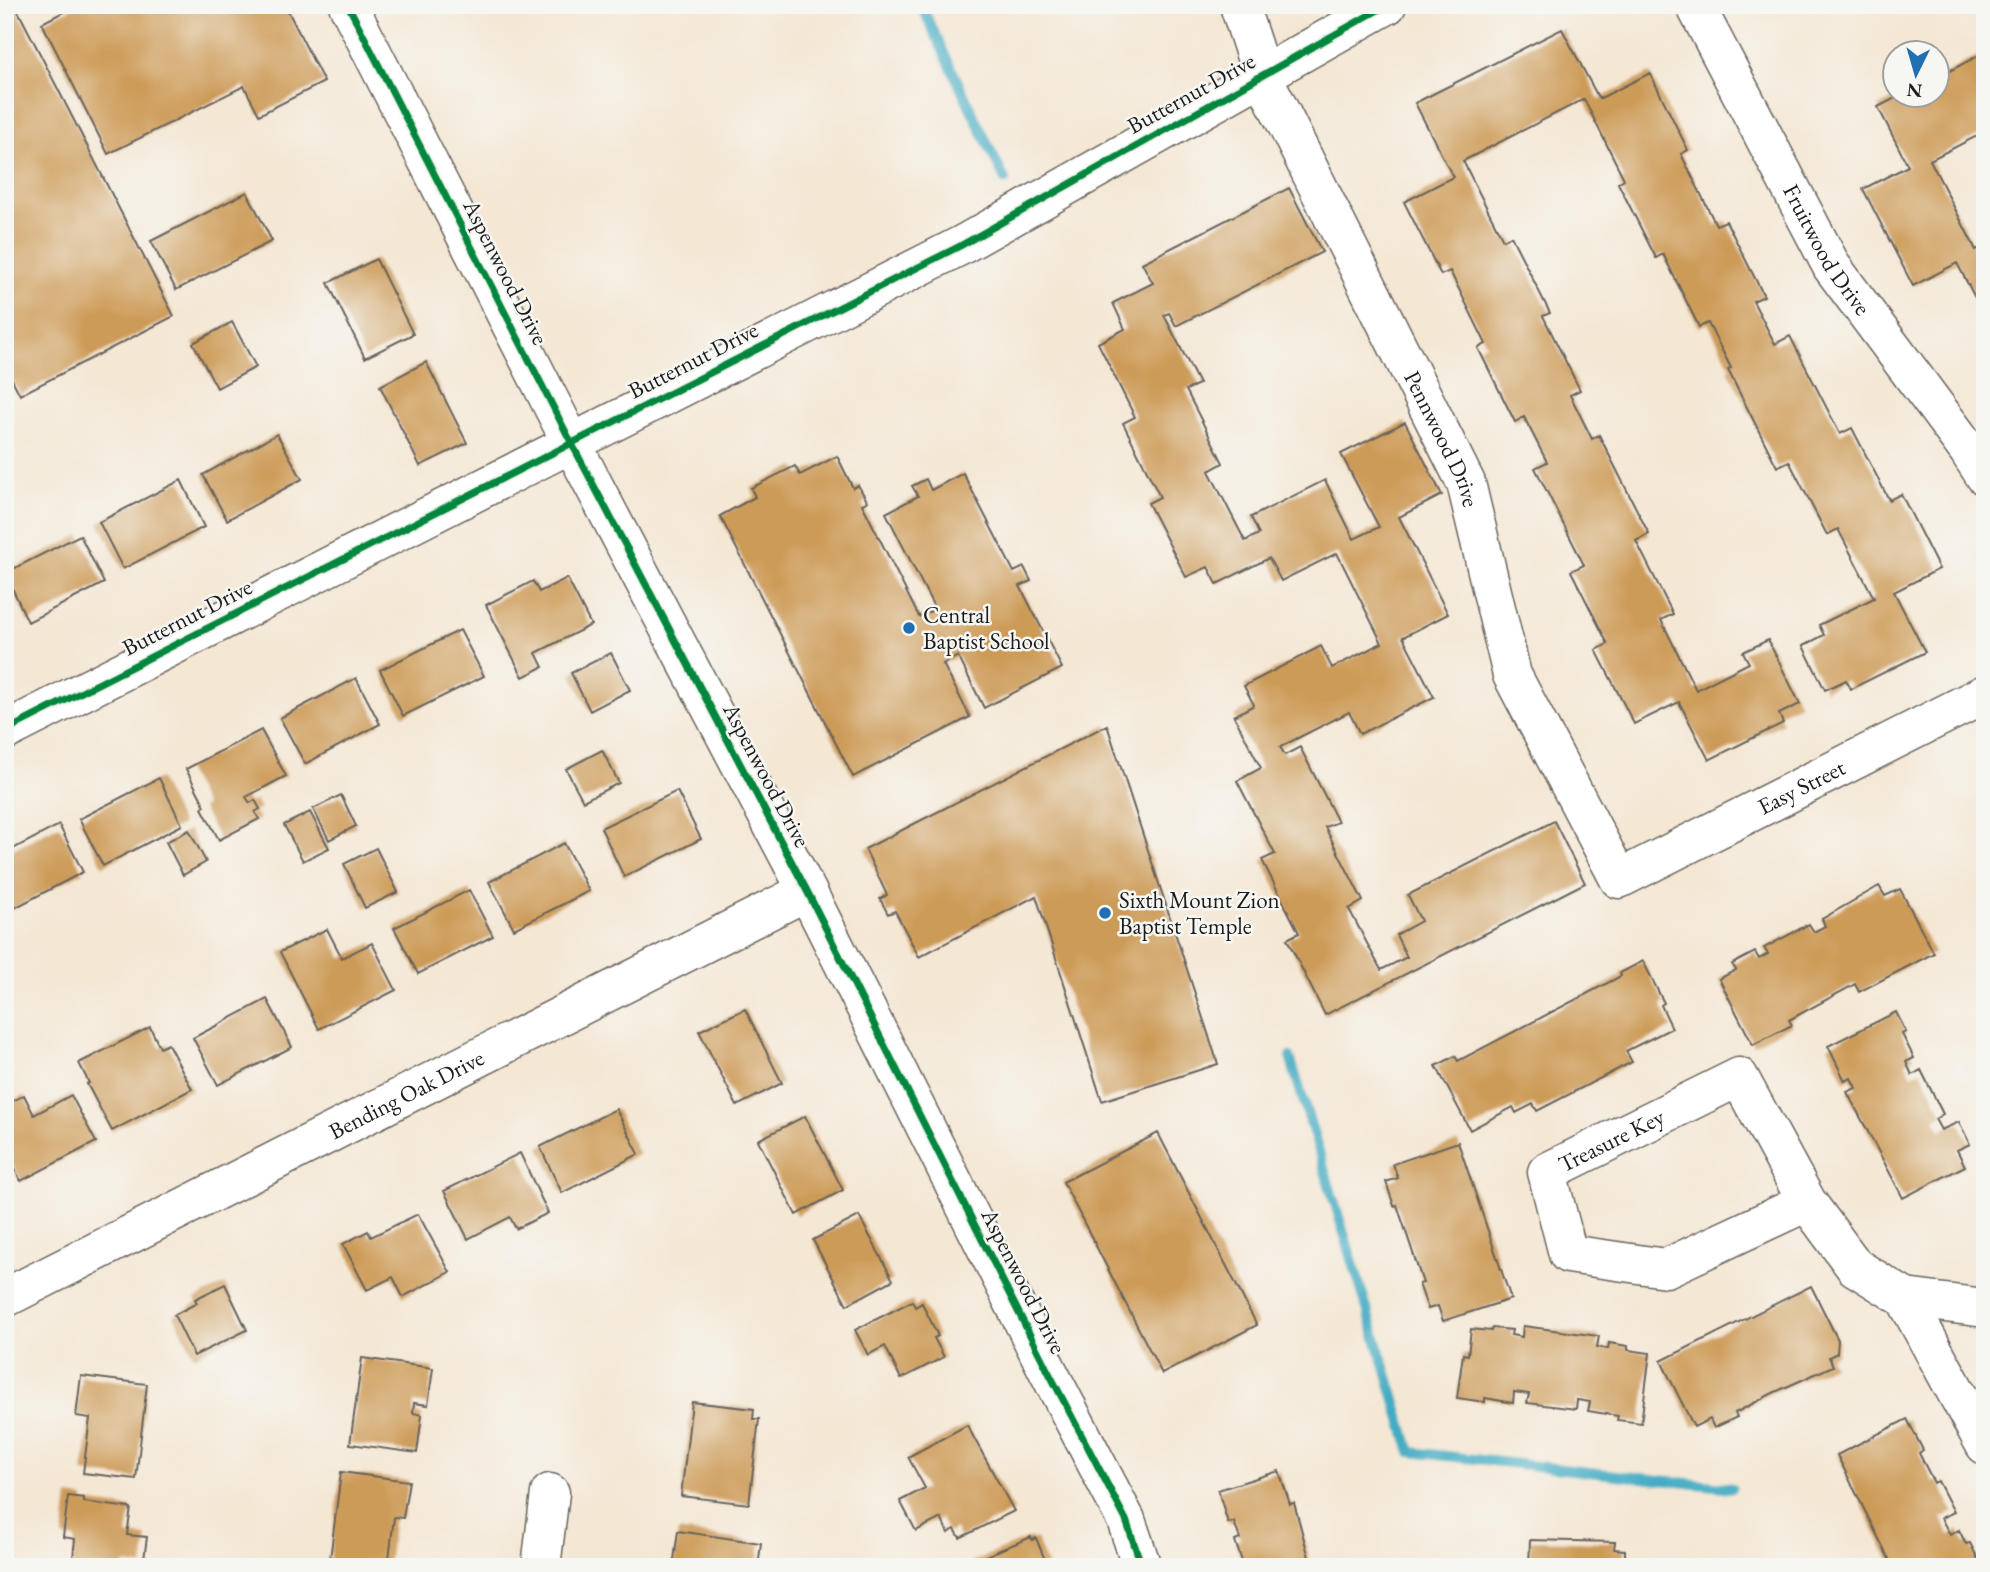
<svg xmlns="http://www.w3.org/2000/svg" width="1990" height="1572" font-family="'EB Garamond',serif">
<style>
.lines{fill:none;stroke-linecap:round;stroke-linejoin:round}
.stream{stroke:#43acc3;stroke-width:10}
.building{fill:#cd9b58}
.minor-casing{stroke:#68635c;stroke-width:41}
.minor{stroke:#fff;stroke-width:38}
.cycleway-casing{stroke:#f6f6f2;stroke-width:11}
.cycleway{stroke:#00873e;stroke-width:7}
.poi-dot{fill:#1f6fb2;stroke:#f6f6f2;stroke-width:2.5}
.labels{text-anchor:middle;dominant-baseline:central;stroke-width:5;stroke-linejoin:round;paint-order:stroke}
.street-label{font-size:23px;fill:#1c1c1c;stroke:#f6f6f2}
.poi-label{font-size:23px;fill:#1c1c1c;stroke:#f6f6f2;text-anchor:start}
</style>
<rect width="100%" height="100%" fill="#f6f6f2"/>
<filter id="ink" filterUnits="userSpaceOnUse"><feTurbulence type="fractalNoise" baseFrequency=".0143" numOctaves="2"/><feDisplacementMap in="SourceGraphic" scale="14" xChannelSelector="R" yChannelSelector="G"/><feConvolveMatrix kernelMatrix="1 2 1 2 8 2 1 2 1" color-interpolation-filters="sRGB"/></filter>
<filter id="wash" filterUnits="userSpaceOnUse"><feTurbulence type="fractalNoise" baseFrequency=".00686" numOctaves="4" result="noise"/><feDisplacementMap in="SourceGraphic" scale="28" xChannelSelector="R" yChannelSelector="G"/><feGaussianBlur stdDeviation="1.57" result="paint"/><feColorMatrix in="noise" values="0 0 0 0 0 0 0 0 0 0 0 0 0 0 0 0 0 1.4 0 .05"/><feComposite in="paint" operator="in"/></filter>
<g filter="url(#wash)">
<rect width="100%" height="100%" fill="#f4e7d4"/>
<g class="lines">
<!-- stream -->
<path class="stream" d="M921,5L1005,180
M1290,1057L1411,1452L1732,1488"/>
</g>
<g id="blocks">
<!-- building -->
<path class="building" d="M5,5H15L174,316L20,395L5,366Z
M77,5H285L324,82L259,115L244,86L108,154L42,23Z
M1562,29L1599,99L1650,73L1688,150L1681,154L1716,225L1726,221L1764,296L1753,301L1775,344L1790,336L1840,434L1852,428L1889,500L1901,494L1939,569L1894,592L1925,652L1851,689L1846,680L1825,690L1803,646L1824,635L1819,625L1874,598L1838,529L1827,535L1789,461L1777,467L1728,370L1731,368L1708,323L1699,327L1663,254L1656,258L1618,183L1624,179L1584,99L1463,161L1503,240L1511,236L1550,313L1543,316L1580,390L1570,395L1592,439L1599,435L1649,534L1636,541L1673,614L1661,620L1696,690L1749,663L1743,652L1768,640L1800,704L1779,714L1783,723L1709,760L1679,702L1634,724L1596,650L1608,644L1572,573L1571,571L1584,565L1535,468L1547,462L1524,417L1515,422L1478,348L1486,344L1450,271L1441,275L1404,202L1453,177L1415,103Z
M1985,52V132L1930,160L1976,250L1985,245V317L1957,263L1913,286L1863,189L1908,166L1878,107L1903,94H1938V77Z
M1289,188L1322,252L1176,326L1169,313L1164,315L1199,384L1186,390L1223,463L1209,471L1245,541L1259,534L1251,517L1325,480L1354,539L1379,527L1341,454L1405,422L1442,495L1399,517L1448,614L1403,637L1434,697L1360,734L1349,712L1280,747L1285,755L1300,747L1338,822L1325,827L1363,901L1349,909L1381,970L1407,957L1396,935L1421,921L1408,895L1554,821L1585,883L1325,1015L1287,939L1299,933L1262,860L1275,854L1237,781L1261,768L1234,716L1254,705L1244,686L1321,646L1332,668L1382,643L1337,553L1281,581L1269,558L1217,584L1208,567L1186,577L1148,503L1160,497L1123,423L1135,417L1098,343L1125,329L1113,303L1153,283L1142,263Z
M247,192L272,241L176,290L151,241Z
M376,259L413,334L365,358L328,283Z
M232,322L256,367L217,388L193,343Z
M426,362L467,443L420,466L380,386Z
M277,434L302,479L227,520L203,475Z
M837,456L853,488L858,485L866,499L867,502L862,504L919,617L935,609L886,513L918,496L912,486L926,479L931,490L963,473L1014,572L1024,567L1031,581L1020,586L1062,668L984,708L958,656L943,664L970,717L853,777L720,516L755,497L751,488L795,466L800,475Z
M181,480L204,527L123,569L99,522Z
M80,535L104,583L28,622L5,573Z
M567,578L591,625L536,653L543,667L523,677L486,605L533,581L539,592Z
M460,630L484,676L403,716L380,670Z
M611,653L630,690L590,711L571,673Z
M356,678L380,724L305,764L280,718Z
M1107,725L1218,1064L1102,1101L1036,896L919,957L895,911L888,914L880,899L887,895L865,849Z
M261,730L286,776L246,797L250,803L255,800L260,809L255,812L259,819L219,840L202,808L205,806L186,769Z
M602,750L619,783L583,801L566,769Z
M159,778L182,825L103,866L79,819Z
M677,791L701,839L624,877L601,828Z
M341,795L356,826L329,840L313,809Z
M310,812L329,848L303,861L284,825Z
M59,825L83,872L9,911L5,904V853Z
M189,830L206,862L183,875L166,842Z
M564,843L589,891L514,929L489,882Z
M376,848L398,892L365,908L344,864Z
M1879,886L1885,896L1900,889L1934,953L1859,992L1855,984L1789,1020L1792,1025L1753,1045L1719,979L1736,970L1732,964L1755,952L1759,959L1768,954L1764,948L1809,924L1814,932L1825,926L1822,919Z
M469,890L493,936L418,974L394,928Z
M327,929L342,958L372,943L396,990L319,1029L280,952Z
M1643,961L1664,1003L1661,1005L1672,1028L1626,1051L1632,1062L1537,1111L1533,1104L1516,1113L1513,1107L1470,1130L1436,1066L1455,1056L1458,1061L1621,976L1620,973Z
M267,999L292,1047L218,1085L193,1038Z
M745,1009L782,1083L737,1106L699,1031Z
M1896,1012L1906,1032L1902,1034L1914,1058L1906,1062L1912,1075L1921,1070L1943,1114L1935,1119L1941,1130L1959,1122L1970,1144L1957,1150L1965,1166L1903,1198L1847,1092L1856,1088L1851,1078L1845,1081L1828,1046Z
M150,1027L160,1048L168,1044L192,1089L112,1131L87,1084L89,1083L79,1063Z
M24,1095L34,1115L71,1095L96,1142L21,1181L5,1152V1105Z
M616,1109L639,1154L562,1193L540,1147Z
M805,1116L843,1190L796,1215L758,1140Z
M1158,1133L1257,1325L1162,1374L1063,1182Z
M1458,1142L1511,1299L1443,1321L1438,1306L1428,1309L1419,1284L1423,1283L1397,1205L1394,1206L1386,1182L1398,1178L1393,1164Z
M520,1153L548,1213L516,1229L510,1217L468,1239L444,1191Z
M418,1214L450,1272L403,1297L393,1277L367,1290L343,1244L368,1231L371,1237Z
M859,1216L893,1280L847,1305L813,1240Z
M225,1284L247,1330L194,1356L174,1315L197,1303L195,1299Z
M1811,1286L1838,1340L1837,1353L1829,1357L1833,1366L1773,1393L1735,1413L1737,1417L1714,1428L1710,1419L1694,1427L1661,1361Z
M912,1301L915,1307L922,1303L938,1336L934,1338L944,1357L901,1379L885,1346L868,1355L855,1330Z
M1523,1326L1599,1336L1597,1347L1608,1349L1609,1343L1628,1346V1350L1650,1353L1641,1423L1617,1420L1618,1416L1588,1411L1590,1402L1577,1400L1576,1409L1527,1403L1529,1394L1514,1392L1513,1403L1485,1398V1402L1457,1398L1463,1354L1468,1355L1471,1329L1491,1331L1492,1328L1512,1330L1511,1335L1522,1337Z
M362,1358L433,1368L428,1405L414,1403L413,1413L422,1415L417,1453L350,1444Z
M81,1376L147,1384L136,1479L83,1473L90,1418L76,1416Z
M692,1402L754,1409L753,1419H759L749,1504L681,1496Z
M1907,1419L1923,1450L1919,1453L1934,1483L1938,1481L1954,1512L1941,1518L1950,1535L1959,1530L1966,1544L1970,1543L1982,1567H1893L1837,1455Z
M967,1425L1014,1511L960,1538L955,1529L948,1533L941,1518L916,1531L900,1501L925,1488L908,1457Z
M1279,1471L1290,1504L1294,1503L1310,1561L1291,1567H1244L1235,1541L1240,1539L1234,1522L1228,1523L1218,1490Z
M341,1472L409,1481L403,1518L394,1517L388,1567H329Z
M68,1496L84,1498V1502L131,1508L127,1535L147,1537L143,1567L124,1564V1567H72L75,1539L63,1537Z
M678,1531L761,1543L758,1567H673Z
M1031,1537L1032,1540L1036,1538L1048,1567H973L971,1562Z
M1530,1540L1615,1542L1614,1549L1625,1550V1567H1529Z"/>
</g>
</g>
<g filter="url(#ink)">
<use href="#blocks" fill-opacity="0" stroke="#68635c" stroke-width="2"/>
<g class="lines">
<!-- minor casing -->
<g class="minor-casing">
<g id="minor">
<path d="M348,5L572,444L807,891L1048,1371L1126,1520L1142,1567"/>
<path id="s1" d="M1239,5L1262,75L1466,483L1512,675L1619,879L1985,694"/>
<path id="s2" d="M1695,5L1832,267L1968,450L1985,476"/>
<path d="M5,731L960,246L1387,5"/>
<path id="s3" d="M1807,1202L1666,1268L1568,1254L1547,1172L1739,1077L1807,1202L1855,1267L1905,1298L1985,1445"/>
<path id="s4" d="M5,1298L807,891"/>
<path d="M1905,1298L1985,1308"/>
<path d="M541,1567L550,1493"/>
</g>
</g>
<!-- minor -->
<use href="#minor" class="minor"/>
<!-- cycleway casing -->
<g class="cycleway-casing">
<path id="cycleway" d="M348,5L572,444L807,891L1048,1371L1126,1520L1142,1567
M5,731L960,246L1387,5"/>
</g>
<!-- cycleway -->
<use href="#cycleway" class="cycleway"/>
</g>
</g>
<!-- markers -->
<g class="poi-dot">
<circle cx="909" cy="628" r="7"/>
<circle cx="1105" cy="913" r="7"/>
</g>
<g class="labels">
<!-- street labels -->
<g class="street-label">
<text transform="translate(1191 93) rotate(-29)">Butternut Drive</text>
<text stroke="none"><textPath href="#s2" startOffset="278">Fruitwood Drive</textPath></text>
<text transform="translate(506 272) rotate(63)">Aspenwood Drive</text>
<text transform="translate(693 360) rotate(-27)">Butternut Drive</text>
<text stroke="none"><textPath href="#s1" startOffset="480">Pennwood Drive</textPath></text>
<text transform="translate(187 617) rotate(-27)">Butternut Drive</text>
<text transform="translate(767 775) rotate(62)">Aspenwood Drive</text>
<text stroke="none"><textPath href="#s1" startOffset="1162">Easy Street</textPath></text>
<text stroke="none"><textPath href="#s4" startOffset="450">Bending Oak Drive</textPath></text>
<text stroke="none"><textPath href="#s3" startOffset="411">Treasure Key</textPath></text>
<text transform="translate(1024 1281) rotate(63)">Aspenwood Drive</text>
</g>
<!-- poi labels -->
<g class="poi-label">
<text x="923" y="615">Central<tspan x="923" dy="26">Baptist School</tspan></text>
<text x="1119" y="900">Sixth Mount Zion<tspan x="1119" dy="26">Baptist Temple</tspan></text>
</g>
</g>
<!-- margin -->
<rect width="1990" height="1572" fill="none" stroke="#f6f6f2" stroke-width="28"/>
<!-- north arrow -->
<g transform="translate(1916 74) rotate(185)"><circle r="33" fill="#f6f6f2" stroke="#9f9f9c" stroke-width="2"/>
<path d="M0-5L12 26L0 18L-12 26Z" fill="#1f6fb2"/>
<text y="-10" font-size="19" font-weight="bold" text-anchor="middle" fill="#1c1c1c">N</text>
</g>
</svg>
